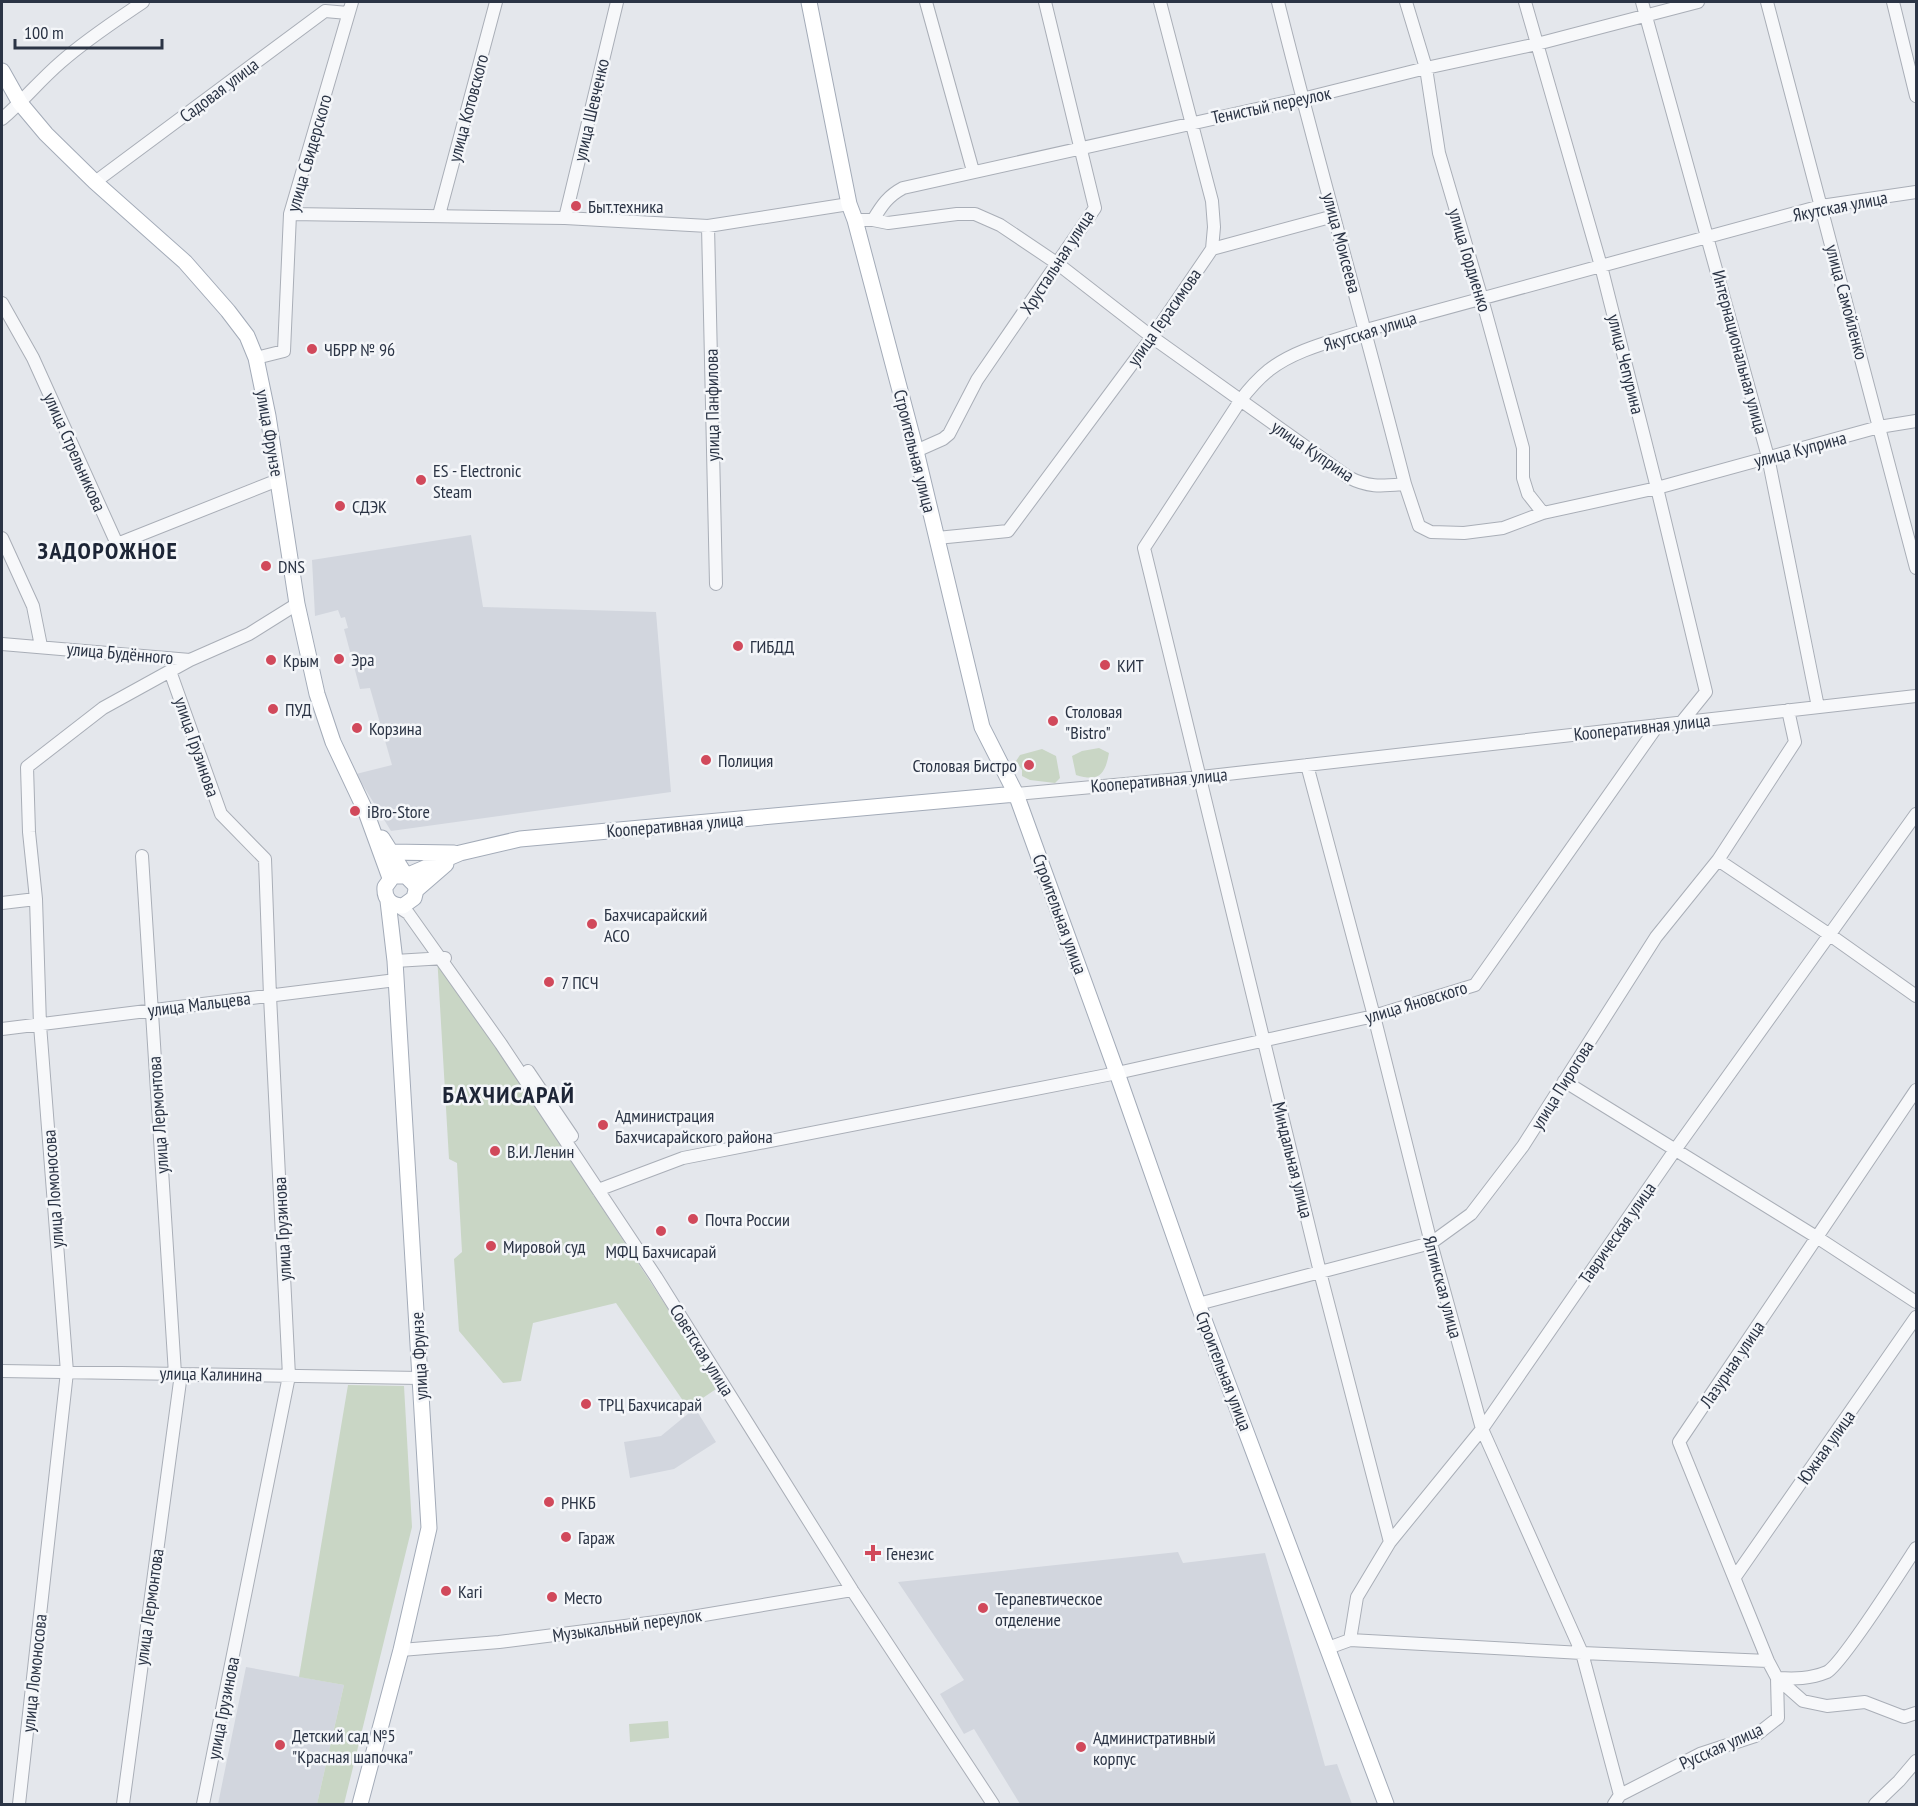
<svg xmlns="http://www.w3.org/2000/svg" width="1918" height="1806" font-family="'PT Sans Narrow',sans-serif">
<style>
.built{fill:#d2d6de}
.green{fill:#c9d6c5}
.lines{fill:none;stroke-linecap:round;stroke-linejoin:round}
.minor-casing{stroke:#a9aeb7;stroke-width:14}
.major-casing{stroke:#a3abb8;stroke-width:17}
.minor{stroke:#f7f8fa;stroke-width:12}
.major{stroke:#fff;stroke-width:15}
.poi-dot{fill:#d1495b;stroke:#f4f6f9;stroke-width:2}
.labels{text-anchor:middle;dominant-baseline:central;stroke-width:5;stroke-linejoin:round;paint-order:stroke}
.street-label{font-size:18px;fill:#2b3445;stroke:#f4f6f9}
.poi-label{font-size:18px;fill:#2b3445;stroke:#f4f6f9;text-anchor:start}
.district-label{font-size:24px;font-weight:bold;letter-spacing:1.5px;fill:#1d2536;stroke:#f4f6f9}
</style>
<rect width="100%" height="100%" fill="#e4e7ec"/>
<!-- built -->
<path class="built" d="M471,535L483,607L656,612L671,792L391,831L356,774L392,765L370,688L360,689L344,629L348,628L345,617L341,618L338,610L315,616L312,560Z
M695,1408L716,1442L674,1469L630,1478L624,1442L661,1436Z
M1178,1552L1183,1563L1265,1553L1325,1766L1337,1764L1352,1804H1020L974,1729L964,1734L940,1694L964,1680L898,1582Z
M246,1667L344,1685L317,1804H218Z"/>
<!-- green -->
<path class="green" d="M1099,748L1109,753C1105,775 1099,782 1076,775L1072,756L1082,751Z
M1042,749L1056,756L1060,778L1055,783L1030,780L1022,776V770L1016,761L1020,755Z
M437,955L719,1387L688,1408L616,1303L533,1323L521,1381L503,1383L459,1331L454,1259L462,1252L457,1163L449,1159Z
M348,1385L404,1386L412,1527L344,1804H317L344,1685L299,1677Z
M668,1721L669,1738L630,1742L629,1724Z"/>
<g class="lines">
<!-- minor casing -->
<g class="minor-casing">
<path id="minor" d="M926,2L973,171
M1278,2C1318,163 1364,323 1405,484
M1406,2L1426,68L1439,153L1482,299L1523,448V478L1528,494L1543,513
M1525,2L1601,266L1657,488L1706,692L1681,723
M1642,2L1768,457L1818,707
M1767,2L1916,568
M1893,2L1916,96
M2,119C23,101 40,80 61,62C87,39 115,21 143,2
M95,182L325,11L348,13
M290,214L565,218L708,226L849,204
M439,215L496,2
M565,218L617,2
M855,220H873C882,205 888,196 903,188L1302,99L1426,68L1537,44L1698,2
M873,220L888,223L957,214H975L1000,225L1058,264L1152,337L1348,477C1369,488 1382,486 1405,484L1419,526L1431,532L1464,533L1503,528L1543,513L1657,488L1879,427L1916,421
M708,226L716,584
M1212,249L1334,216
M2,303L33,358L117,544L278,480
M256,358L284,351L290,214L352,2
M916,451L943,439L949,434L977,380L1095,208L1045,2
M2,538L33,606L41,646
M937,538L1008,531L1152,337L1212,249L1214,227L1212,201L1160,2
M2,644L190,660L249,634L297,604
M170,671L221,814L265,859L270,996L289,1376L203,1804
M1307,765L1374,1016L1431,1243L1482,1429L1582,1653L1620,1795
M1016,794L1201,777L1916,696
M142,856L175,1374
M1718,860L1830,935L1916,996
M2,903L36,899
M397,906L408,913L501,1044L656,1277L852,1590L993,1804
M395,961L445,958
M2,1029L396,980
M528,1071L572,1136
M1564,1081L1818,1238L1916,1302
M598,1190L683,1158L1117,1073L1374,1016L1475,985L1658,725
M1198,1304L1431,1243L1471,1214L1523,1146L1656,937L1718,860L1795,742L1788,710
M2,1371L420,1378
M1390,1542L1320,1272L1144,548L1240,401C1249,389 1258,379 1269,370C1296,349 1334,341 1366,330L1821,206L1916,192
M1735,1577L1916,1317
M1350,1640L1582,1653L1768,1661
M1328,1648L1350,1640L1357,1597L1390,1542L1482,1429L1675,1150L1916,814
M401,1650L499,1642L680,1619L852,1590
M1777,1678C1795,1679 1810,1679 1827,1672C1842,1664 1903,1568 1916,1548
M1777,1678L1803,1701L1827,1706L1865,1702L1904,1717L1916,1713
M19,1804L67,1372L40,1025L36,899L29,832L27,767L103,708L190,660
M123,1804L181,1374
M1614,1804L1620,1795L1700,1754L1755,1736L1778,1718L1777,1678L1768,1661L1679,1442L1916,1090
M1875,1804L1899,1781L1916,1761"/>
</g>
<!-- major casing -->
<g class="major-casing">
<path id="major" d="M809,2L849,204L855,220L916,451L982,727L1016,794L1117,1073L1198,1304L1386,1804
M2,71L20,103L46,134L95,182L185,262L228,311L247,336L256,358L268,416L297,604L317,694L333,742L366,812L390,878
M382,838L406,876L415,885L416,890L414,898L403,906C391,906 384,899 385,887L393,876H406L460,853L520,839L1016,794
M390,852L454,853
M416,890L446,864
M360,1804L401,1650L429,1528L395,961L388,901"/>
</g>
<!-- minor -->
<use href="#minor" class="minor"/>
<!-- major -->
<use href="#major" class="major"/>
</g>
<!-- markers -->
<g class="poi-dot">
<circle cx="576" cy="206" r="6"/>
<circle cx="312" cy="349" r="6"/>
<circle cx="421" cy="480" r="6"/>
<circle cx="340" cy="506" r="6"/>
<circle cx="266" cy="566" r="6"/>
<circle cx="738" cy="646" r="6"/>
<circle cx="339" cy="659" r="6"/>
<circle cx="271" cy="660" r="6"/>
<circle cx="1105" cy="665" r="6"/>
<circle cx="273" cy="709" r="6"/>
<circle cx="1053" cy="721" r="6"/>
<circle cx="357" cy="728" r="6"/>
<circle cx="706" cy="760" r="6"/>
<circle cx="1029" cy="765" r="6"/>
<circle cx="355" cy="811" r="6"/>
<circle cx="592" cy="924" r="6"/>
<circle cx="549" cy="982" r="6"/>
<circle cx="603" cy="1125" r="6"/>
<circle cx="495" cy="1151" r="6"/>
<circle cx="693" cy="1219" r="6"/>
<circle cx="661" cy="1231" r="6"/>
<circle cx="491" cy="1246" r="6"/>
<circle cx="586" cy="1404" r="6"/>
<circle cx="549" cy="1502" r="6"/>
<circle cx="566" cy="1537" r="6"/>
<path d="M870 1544h6v6h6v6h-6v6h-6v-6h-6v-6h6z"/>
<circle cx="446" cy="1591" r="6"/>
<circle cx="552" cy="1597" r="6"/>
<circle cx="983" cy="1608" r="6"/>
<circle cx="280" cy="1745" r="6"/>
<circle cx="1081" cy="1747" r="6"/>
</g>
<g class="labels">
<!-- street labels -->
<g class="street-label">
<text transform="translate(219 90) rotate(-37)">Садовая улица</text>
<text transform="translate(1271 105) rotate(-12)">Тенистый переулок</text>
<text transform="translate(468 108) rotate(-75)">улица Котовского</text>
<text transform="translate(591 110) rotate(-77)">улица Шевченко</text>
<text transform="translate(309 153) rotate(-74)">улица Свидерского</text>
<text transform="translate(1840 206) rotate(-11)">Якутская улица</text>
<text transform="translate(1342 243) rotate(75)">улица Моисеева</text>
<text transform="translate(1470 260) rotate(73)">улица Гордиенко</text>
<text transform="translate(1057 262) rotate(-57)">Хрустальная улица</text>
<text transform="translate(1847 302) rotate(75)">улица Самойленко</text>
<text transform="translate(1164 317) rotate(-55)">улица Герасимова</text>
<text transform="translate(1370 331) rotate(-17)">Якутская улица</text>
<text transform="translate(1740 352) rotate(75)">Интернациональная улица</text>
<text transform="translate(1626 364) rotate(76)">улица Чепурина</text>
<text transform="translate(712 405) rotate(-91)">улица Панфилова</text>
<text transform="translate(270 433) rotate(80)">улица Фрунзе</text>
<text transform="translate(1800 449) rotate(-15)">улица Куприна</text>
<text transform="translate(915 451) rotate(76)">Строительная улица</text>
<text transform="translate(1313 451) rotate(34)">улица Куприна</text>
<text transform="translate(75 452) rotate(66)">улица Стрельникова</text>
<text transform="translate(120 653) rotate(5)">улица Будённого</text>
<text transform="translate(1642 727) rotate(-6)">Кооперативная улица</text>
<text transform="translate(197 747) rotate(71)">улица Грузинова</text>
<text transform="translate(1159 780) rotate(-5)">Кооперативная улица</text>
<text transform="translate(675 825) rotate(-5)">Кооперативная улица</text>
<text transform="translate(1060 914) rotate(70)">Строительная улица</text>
<text transform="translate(1416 1002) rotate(-17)">улица Яновского</text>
<text transform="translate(199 1004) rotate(-7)">улица Мальцева</text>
<text transform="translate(1562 1085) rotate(-58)">улица Пирогова</text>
<text transform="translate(158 1115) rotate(-94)">улица Лермонтова</text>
<text transform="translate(1293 1160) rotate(76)">Миндальная улица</text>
<text transform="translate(53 1189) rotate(-94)">улица Ломоносова</text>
<text transform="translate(282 1229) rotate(-93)">улица Грузинова</text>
<text transform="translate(1617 1233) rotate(-55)">Таврическая улица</text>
<text transform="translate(1443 1287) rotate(75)">Ялтинская улица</text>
<text transform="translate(702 1350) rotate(58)">Советская улица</text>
<text transform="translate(419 1356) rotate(-93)">улица Фрунзе</text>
<text transform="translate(1732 1364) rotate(-56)">Лазурная улица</text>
<text transform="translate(1224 1371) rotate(69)">Строительная улица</text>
<text transform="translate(211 1374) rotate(1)">улица Калинина</text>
<text transform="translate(1826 1447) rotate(-55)">Южная улица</text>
<text transform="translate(149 1607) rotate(-82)">улица Лермонтова</text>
<text transform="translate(627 1625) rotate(-8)">Музыкальный переулок</text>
<text transform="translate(34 1673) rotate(-84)">улица Ломоносова</text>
<text transform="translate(223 1708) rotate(-79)">улица Грузинова</text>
<text transform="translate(1721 1746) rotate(-24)">Русская улица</text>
</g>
<!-- poi labels -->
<g class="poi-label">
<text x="588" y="206">Быт.техника</text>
<text x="324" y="349">ЧБРР № 96</text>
<text x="433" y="470">ES - Electronic<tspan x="433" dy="21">Steam</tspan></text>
<text x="352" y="506">СДЭК</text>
<text x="278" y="566">DNS</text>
<text x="750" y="646">ГИБДД</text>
<text x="351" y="659">Эра</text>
<text x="283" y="660">Крым</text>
<text x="1117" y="665">КИТ</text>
<text x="285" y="709">ПУД</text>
<text x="1065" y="711">Столовая<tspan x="1065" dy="21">"Bistro"</tspan></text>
<text x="369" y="728">Корзина</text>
<text x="718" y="760">Полиция</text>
<text x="1017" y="765" text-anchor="end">Столовая Бистро</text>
<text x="367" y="811">iBro-Store</text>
<text x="604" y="914">Бахчисарайский<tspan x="604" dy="21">АСО</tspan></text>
<text x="561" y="982">7 ПСЧ</text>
<text x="615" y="1115">Администрация<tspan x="615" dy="21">Бахчисарайского района</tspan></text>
<text x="507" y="1151">В.И. Ленин</text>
<text x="705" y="1219">Почта России</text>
<text x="503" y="1246">Мировой суд</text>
<text x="661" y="1251" text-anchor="middle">МФЦ Бахчисарай</text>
<text x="598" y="1404">ТРЦ Бахчисарай</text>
<text x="561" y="1502">РНКБ</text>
<text x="578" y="1537">Гараж</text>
<text x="886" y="1553">Генезис</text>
<text x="458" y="1591">Kari</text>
<text x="564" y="1597">Место</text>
<text x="995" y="1598">Терапевтическое<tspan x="995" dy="21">отделение</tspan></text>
<text x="292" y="1735">Детский сад №5<tspan x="292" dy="21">"Красная шапочка"</tspan></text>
<text x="1093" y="1737">Административный<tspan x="1093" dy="21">корпус</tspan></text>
</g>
<!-- district labels -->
<g class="district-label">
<text x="108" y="550">ЗАДОРОЖНОЕ</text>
<text x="509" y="1094">БАХЧИСАРАЙ</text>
</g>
</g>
<!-- border -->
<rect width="1918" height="1806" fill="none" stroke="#2b3445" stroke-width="6"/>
<!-- scale -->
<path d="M15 39v9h147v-9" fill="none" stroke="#2b3445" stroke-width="3"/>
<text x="24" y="39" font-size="18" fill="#2b3445" stroke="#f4f6f9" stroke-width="4.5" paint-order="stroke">100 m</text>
</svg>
